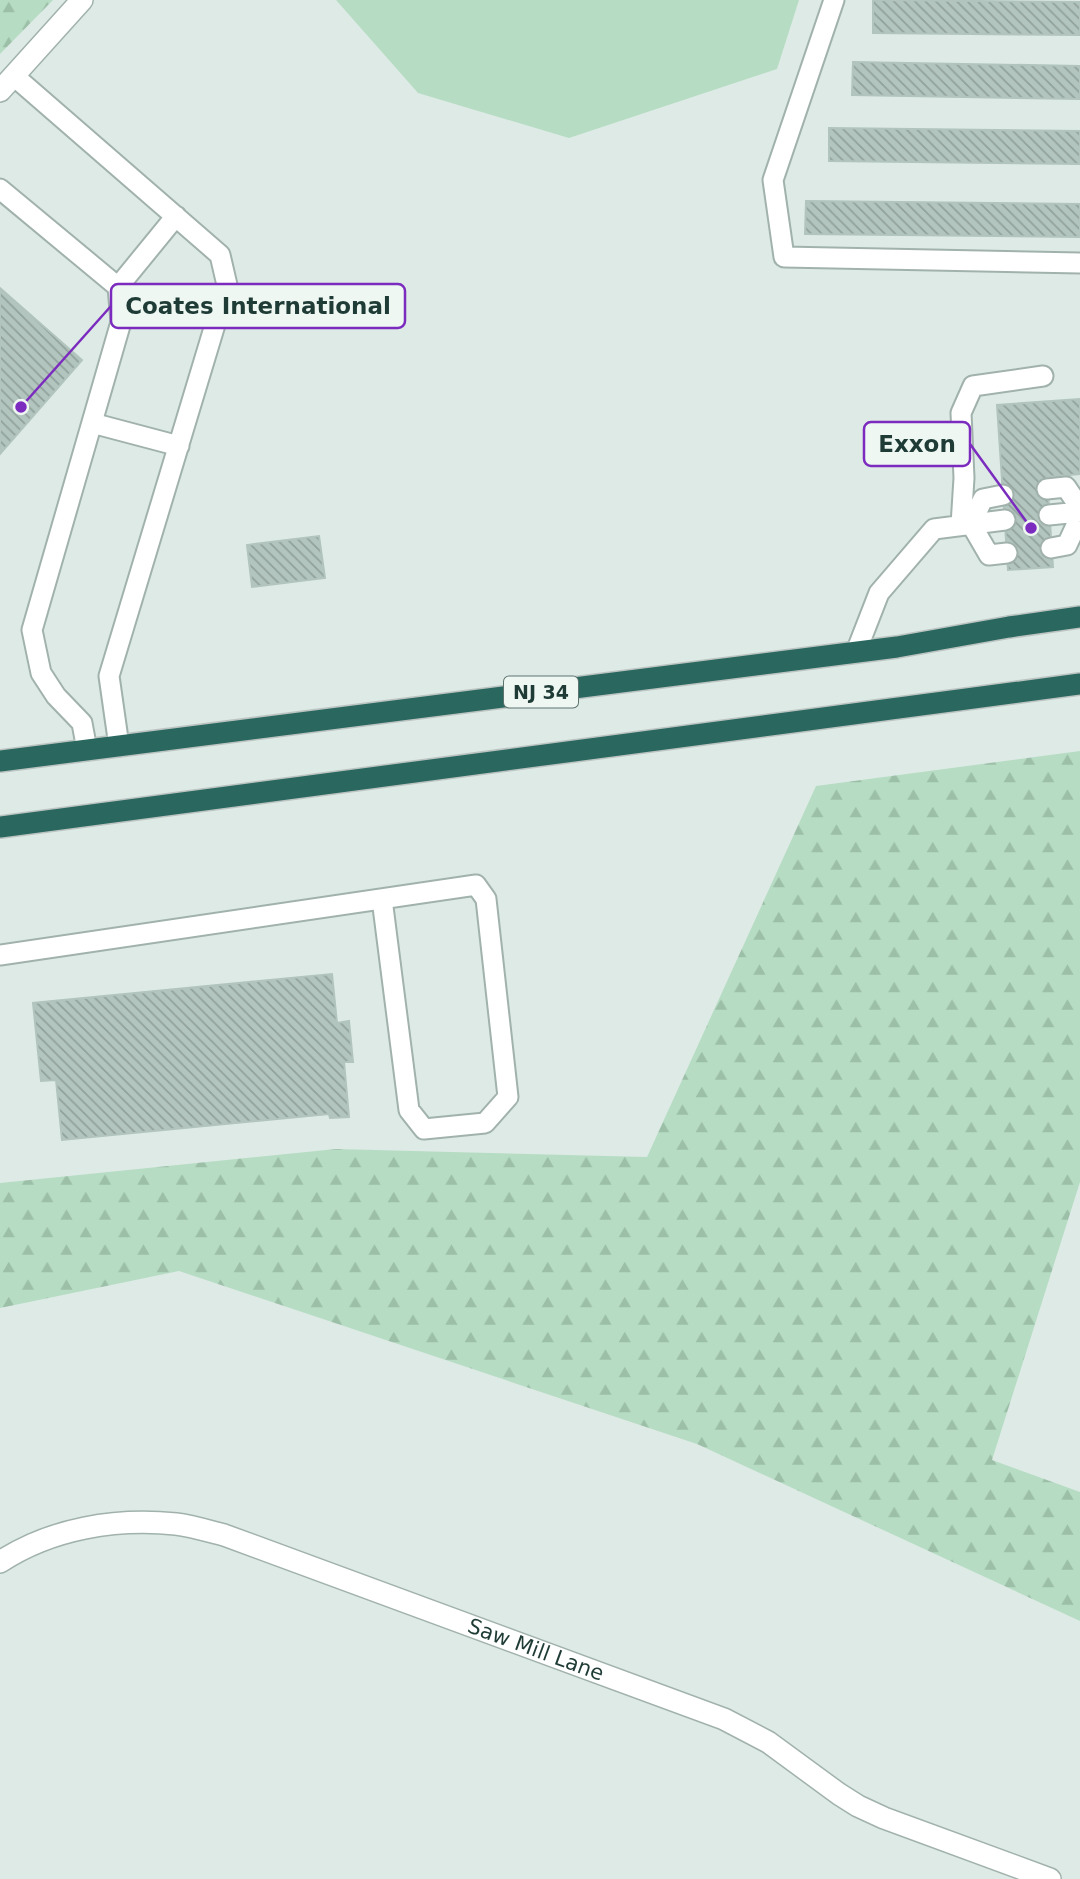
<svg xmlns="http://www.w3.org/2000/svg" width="1080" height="1879" font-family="'DejaVu Sans',sans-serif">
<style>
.green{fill:#b6ddc3}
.forest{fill:url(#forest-firs)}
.building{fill:url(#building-back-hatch);stroke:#b1c4bd;stroke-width:2}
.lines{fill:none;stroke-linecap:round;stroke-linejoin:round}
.lane-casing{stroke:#a1b2ad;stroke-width:23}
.street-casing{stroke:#a1b2ad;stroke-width:24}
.highway-casing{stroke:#bcc4c2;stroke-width:24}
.lane{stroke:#fff;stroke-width:19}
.street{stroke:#fff;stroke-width:21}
.highway{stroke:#2a685f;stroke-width:21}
.labels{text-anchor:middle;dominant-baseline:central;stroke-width:5;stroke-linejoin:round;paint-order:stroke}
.shield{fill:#eff7f3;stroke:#5d736e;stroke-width:2}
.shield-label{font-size:19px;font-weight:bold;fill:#1f3b35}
.street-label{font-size:21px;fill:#1f3b35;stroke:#eff7f3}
.leader{fill:none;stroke:#7b2cbf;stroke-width:2.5}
.callout-dot{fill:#7b2cbf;stroke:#eff7f3;stroke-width:2.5}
.callout{fill:#eff7f3;stroke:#7b2cbf;stroke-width:2.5}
.callout-label{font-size:23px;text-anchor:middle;font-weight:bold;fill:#1f3b35}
</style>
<defs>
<pattern id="forest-firs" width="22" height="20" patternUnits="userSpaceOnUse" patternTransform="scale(1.75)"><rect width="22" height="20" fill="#b6ddc3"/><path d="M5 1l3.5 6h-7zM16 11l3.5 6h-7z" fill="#9cbfa8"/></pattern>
<pattern id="building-back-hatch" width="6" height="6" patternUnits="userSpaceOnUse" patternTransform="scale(1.75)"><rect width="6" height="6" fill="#b3c5bf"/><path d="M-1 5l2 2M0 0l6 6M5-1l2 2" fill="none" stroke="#91a19c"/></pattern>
</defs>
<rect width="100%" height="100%" fill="#deeae6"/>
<!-- green -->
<path class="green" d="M336,0H799L777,69L569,138L418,93Z"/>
<!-- forest -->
<path class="forest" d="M0,0H53L0,54Z
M1080,751V1182L992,1460L1080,1492V1621L697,1444L179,1271L0,1308V1183L336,1149L647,1157L816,786Z"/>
<!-- building -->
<path class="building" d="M873,0L1080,2V35L873,33Z
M853,62L1080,66V99L852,95Z
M829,128L1080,131V164L829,161Z
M806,201L1080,204V237L805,234Z
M0,288L82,360L0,454Z
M1080,399V474L1047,477L1053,567L1008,570L997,405Z
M319,536L325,578L252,587L247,545Z
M332,974L337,1023L349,1021L353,1062H344L349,1117L330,1118L329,1114L62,1140L56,1080L41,1081L33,1003Z"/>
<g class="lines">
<!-- lane casing -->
<g class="lane-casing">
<path id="lane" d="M834,0L773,180L784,257L1080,263
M14,76L220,255L227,285L109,676L119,746
M0,189L118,287L121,322L32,630L41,673L56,696L82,723L87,750
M118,287L176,216
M92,423L179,446
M1047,489L1066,487L1080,508
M1003,495L983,499L971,524L989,555L1007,553
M1049,515L1080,512
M961,525L964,478L961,413L973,386L1043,376
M1051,548L1067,545L1080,517
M856,652L879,593L934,529L1005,520
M0,955L476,885L486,899L508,1097L485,1123L424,1129L409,1110L382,899"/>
</g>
<!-- street casing -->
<g class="street-casing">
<g id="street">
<path d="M0,91L82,0"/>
<path id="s1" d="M0,1562C52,1528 116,1518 176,1524C192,1526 208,1531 224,1535L724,1719L768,1742L839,1794L858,1806L884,1818L1050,1879"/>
</g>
</g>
<!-- highway casing -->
<g class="highway-casing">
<path id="highway" d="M0,761L897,647L1009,627L1080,617
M0,827L1080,684"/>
</g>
<!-- lane -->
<use href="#lane" class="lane"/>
<!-- street -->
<use href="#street" class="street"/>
<!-- highway -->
<use href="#highway" class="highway"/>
</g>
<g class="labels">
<!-- shield labels -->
<rect class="shield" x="504" y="676.5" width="74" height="31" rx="5"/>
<g class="shield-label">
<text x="541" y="692">NJ 34</text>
</g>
<!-- street labels -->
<g class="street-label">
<text stroke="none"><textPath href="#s1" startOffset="565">Saw Mill Lane</textPath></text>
</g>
</g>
<!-- callouts -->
<path class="leader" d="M21 407L111 306M1031 528L970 444"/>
<g class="callout-dot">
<circle cx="21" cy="407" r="7"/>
<circle cx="1031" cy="528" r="7"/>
</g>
<g class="callout">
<rect x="111" y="284" width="294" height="44" rx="7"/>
<rect x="864" y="422" width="106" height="44" rx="7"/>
</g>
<g class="callout-label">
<text x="258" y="314">Coates International</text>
<text x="917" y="452">Exxon</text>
</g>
</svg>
